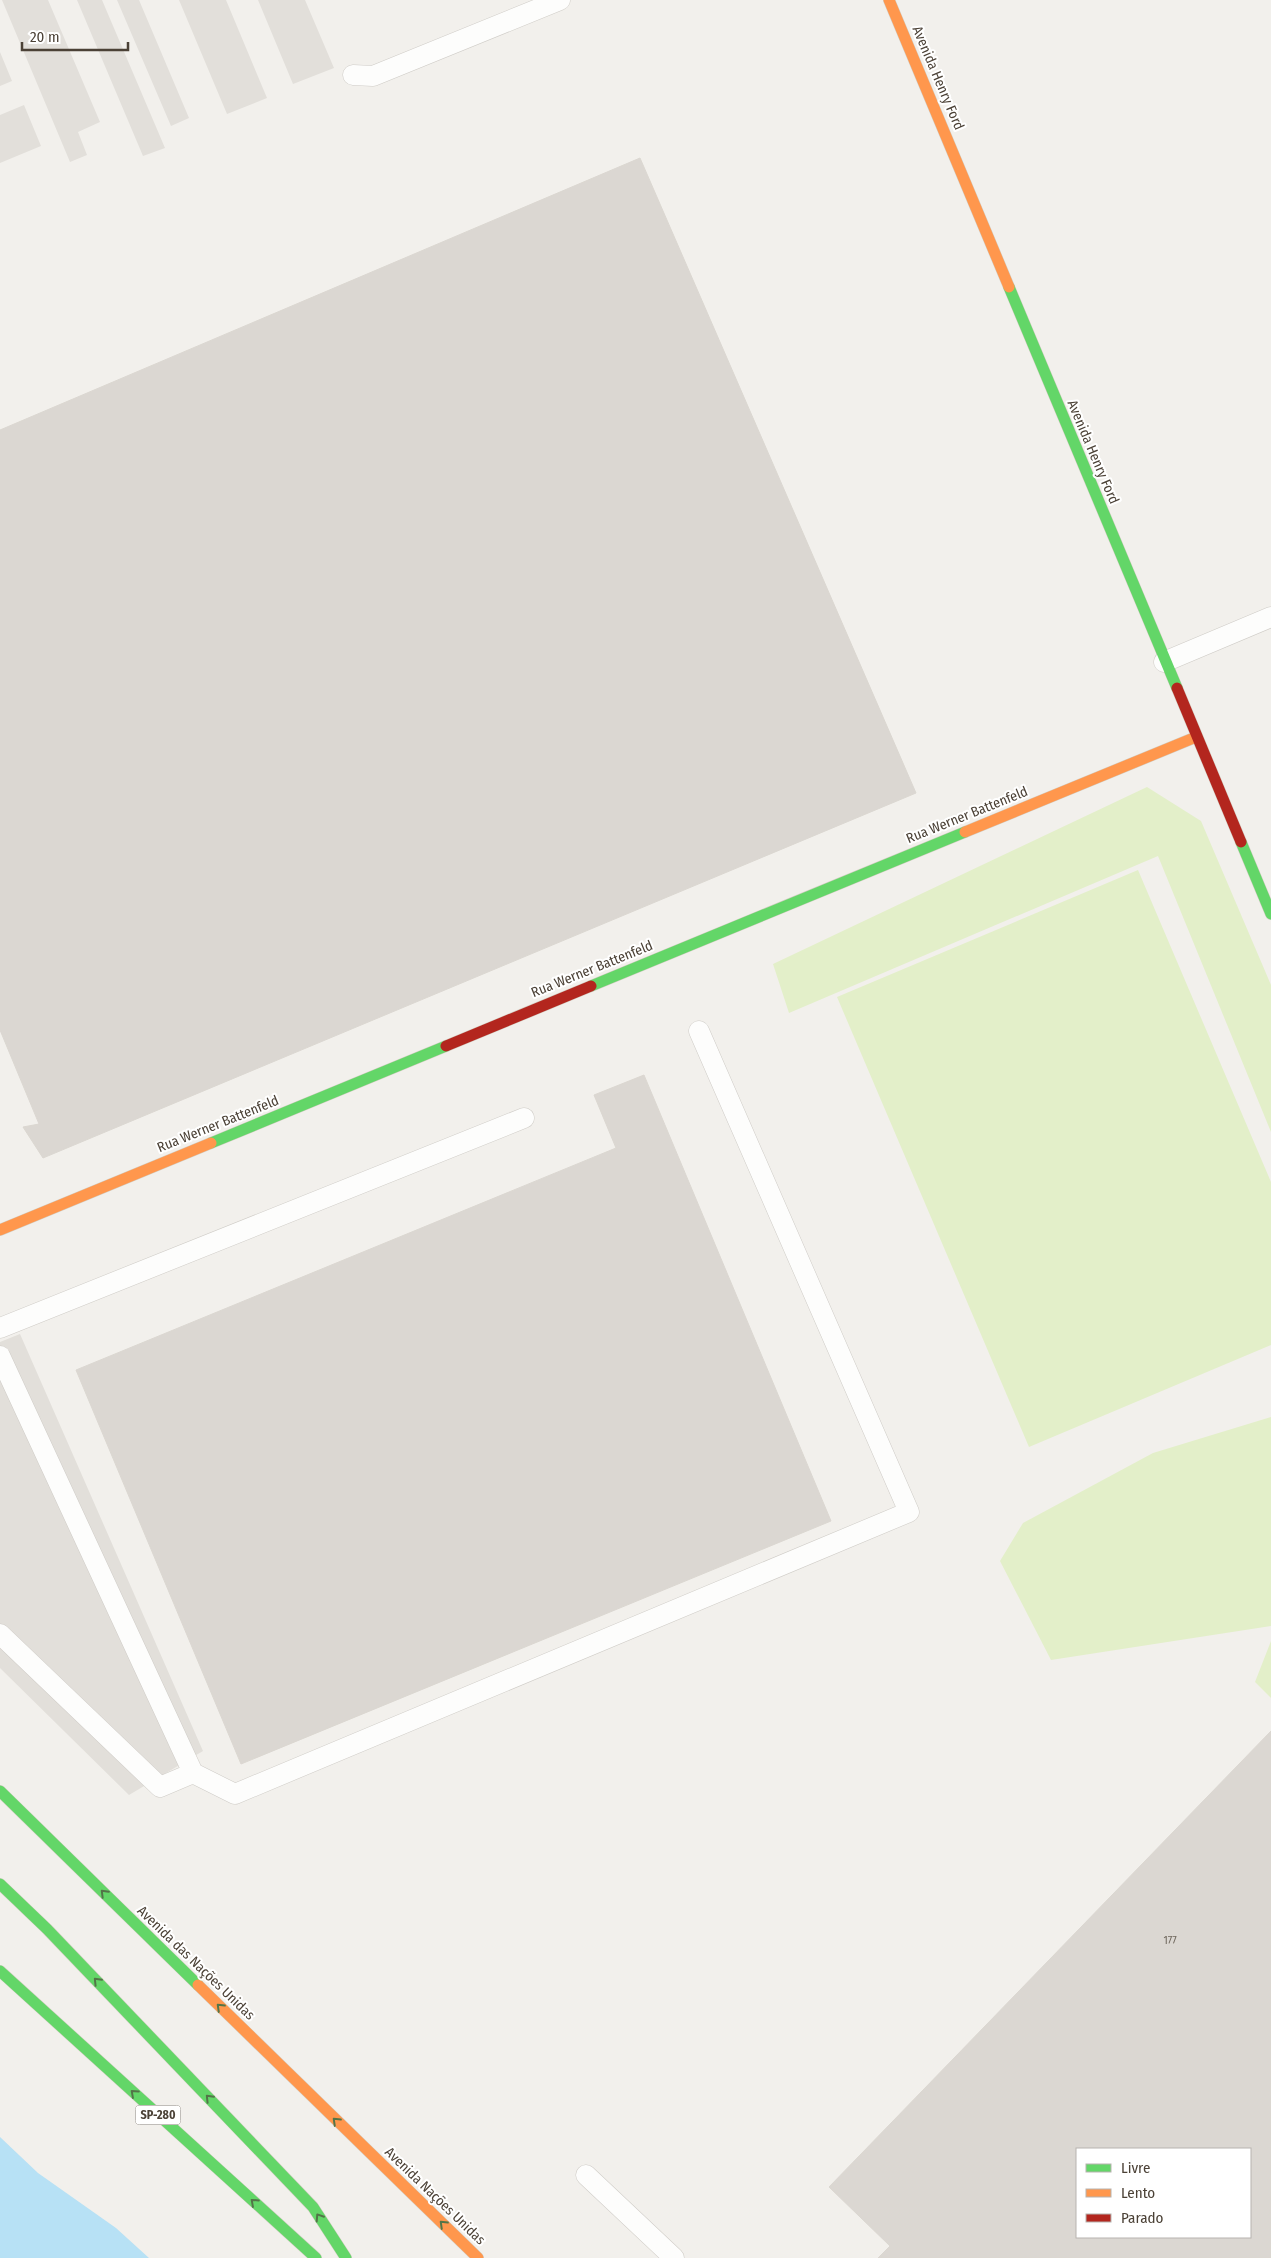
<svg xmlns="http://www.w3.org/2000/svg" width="1271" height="2258" font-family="'Fira Sans Condensed',sans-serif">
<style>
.green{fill:#e3efc9}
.parking{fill:#e2dfda}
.water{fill:#b7e1f5}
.building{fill:#dbd7d2;stroke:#dbd7d1;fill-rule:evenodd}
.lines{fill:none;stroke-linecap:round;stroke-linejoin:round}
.lane-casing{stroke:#cfccc7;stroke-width:21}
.fast-casing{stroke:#d3cdc2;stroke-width:12}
.slow-casing{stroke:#d3cdc2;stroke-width:12}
.jam-casing{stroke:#d3cdc2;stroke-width:12}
.lane{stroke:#fdfdfc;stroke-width:20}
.fast{stroke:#63d668;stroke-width:11}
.slow{stroke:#ff974d;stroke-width:11}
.jam{stroke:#b3261e;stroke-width:11}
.oneway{stroke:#537548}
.labels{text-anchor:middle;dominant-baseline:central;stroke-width:4;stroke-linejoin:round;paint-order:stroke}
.number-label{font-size:11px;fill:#70685e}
.shield{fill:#fff;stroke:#817a72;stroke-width:1}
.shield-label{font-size:12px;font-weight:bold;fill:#4b4136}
.street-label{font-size:14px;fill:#4b4136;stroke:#fff}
</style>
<rect width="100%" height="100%" fill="#f2f0ec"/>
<!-- green -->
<path class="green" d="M1147,787L1201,821L1271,985V1132L1158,856L789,1013L773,964Z
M1138,870L1271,1182V1345L1029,1447L837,997Z
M1271,1417V1626L1051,1660L1000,1561L1023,1523L1153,1453Z
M1271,1641V1698L1255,1682Z"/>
<!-- parking -->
<path class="parking" d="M2,0H48L100,122L78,132L87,155L70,162Z
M77,0H102L165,148L143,156Z
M117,0H139L189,118L171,126Z
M179,0H226L267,98L227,114Z
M258,0H305L334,68L293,84Z
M0,52L12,81L0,86Z
M24,105L41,146L0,163V115Z
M20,1334L203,1751L129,1795L0,1668V1342Z"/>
<!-- water -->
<path class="water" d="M0,2137L38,2173L116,2228L149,2258H0Z"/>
<!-- building -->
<path class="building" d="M640,158L916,793L43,1158L23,1127L39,1124L0,1030V430Z
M644,1075L831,1521L241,1764L76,1370L616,1148L594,1095Z
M1271,1731V2258H878L890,2246L829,2187ZM1077,2149H1250V2237H1077Z"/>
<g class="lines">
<!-- lane casing -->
<g class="lane-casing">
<path id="lane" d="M353,75L373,76L560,0
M1164,662L1271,617
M0,1328L524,1118
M0,1356L193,1773L235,1794L909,1512L699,1031
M0,1634L160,1787L193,1773
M586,2175L674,2258"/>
</g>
<!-- fast casing -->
<g class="fast-casing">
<path id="fast" d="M1009,287L1177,688
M1241,842L1271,914
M591,986L965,832
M211,1143L446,1046
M0,1791L198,1985
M0,1884L47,1929L313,2207L346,2258
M0,1971L316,2258"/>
</g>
<!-- slow casing -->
<g class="slow-casing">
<path id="slow" d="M889,0L1009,287
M965,832L1196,737
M0,1230L211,1143
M198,1985L478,2258"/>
</g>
<!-- jam casing -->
<g class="jam-casing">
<path id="jam" d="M1177,688L1241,842
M446,1046L591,986"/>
</g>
<!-- lane -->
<use href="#lane" class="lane"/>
<!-- fast -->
<use href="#fast" class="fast"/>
<!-- slow -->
<use href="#slow" class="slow"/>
<!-- jam -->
<use href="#jam" class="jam"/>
</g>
<!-- one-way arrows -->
<defs><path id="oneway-chevron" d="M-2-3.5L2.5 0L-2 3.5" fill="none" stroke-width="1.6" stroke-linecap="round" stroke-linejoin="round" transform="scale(1.25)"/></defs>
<g class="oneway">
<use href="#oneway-chevron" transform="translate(104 1893) rotate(-135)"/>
<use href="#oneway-chevron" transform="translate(97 1981) rotate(-134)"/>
<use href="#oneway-chevron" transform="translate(220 2007) rotate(-136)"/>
<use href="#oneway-chevron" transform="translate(134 2093) rotate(-138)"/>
<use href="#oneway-chevron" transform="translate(209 2098) rotate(-134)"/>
<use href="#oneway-chevron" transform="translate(336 2121) rotate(-136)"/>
<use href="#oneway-chevron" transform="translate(254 2202) rotate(-138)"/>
<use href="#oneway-chevron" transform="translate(319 2217) rotate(-123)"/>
<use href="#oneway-chevron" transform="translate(443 2224) rotate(-136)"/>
</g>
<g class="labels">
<!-- number labels -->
<g class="number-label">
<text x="1170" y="1940">177</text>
</g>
<!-- shield labels -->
<rect class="shield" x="135.5" y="2105.5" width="45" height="19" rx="4"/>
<g class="shield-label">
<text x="158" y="2115">SP-280</text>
</g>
<!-- street labels -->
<g class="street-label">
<text transform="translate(938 78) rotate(67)">Avenida Henry Ford</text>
<text transform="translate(1093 452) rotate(67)">Avenida Henry Ford</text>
<text transform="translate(967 815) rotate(-22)">Rua Werner Battenfeld</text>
<text transform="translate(592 969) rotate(-22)">Rua Werner Battenfeld</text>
<text transform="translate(218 1124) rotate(-22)">Rua Werner Battenfeld</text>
<text transform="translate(196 1963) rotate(44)">Avenida das Nações Unidas</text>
<text transform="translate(435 2196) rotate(44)">Avenida Nações Unidas</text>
</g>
</g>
<!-- legend -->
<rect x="1076" y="2148" width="175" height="90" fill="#ffffff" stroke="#b7b3af"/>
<rect x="1086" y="2164" width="25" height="8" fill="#63d668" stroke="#b7b3af"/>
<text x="1121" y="2173" font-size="15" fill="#4b4136">Livre</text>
<rect x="1086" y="2189" width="25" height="8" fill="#ff974d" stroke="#b7b3af"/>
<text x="1121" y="2198" font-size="15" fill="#4b4136">Lento</text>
<rect x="1086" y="2214" width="25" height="8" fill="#b3261e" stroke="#b7b3af"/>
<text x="1121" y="2223" font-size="15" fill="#4b4136">Parado</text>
<!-- scale -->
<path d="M22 42v8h106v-8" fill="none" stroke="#4b4136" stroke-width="2.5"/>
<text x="30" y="42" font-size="15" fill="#4b4136" stroke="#ffffff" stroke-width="4" paint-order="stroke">20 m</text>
</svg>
